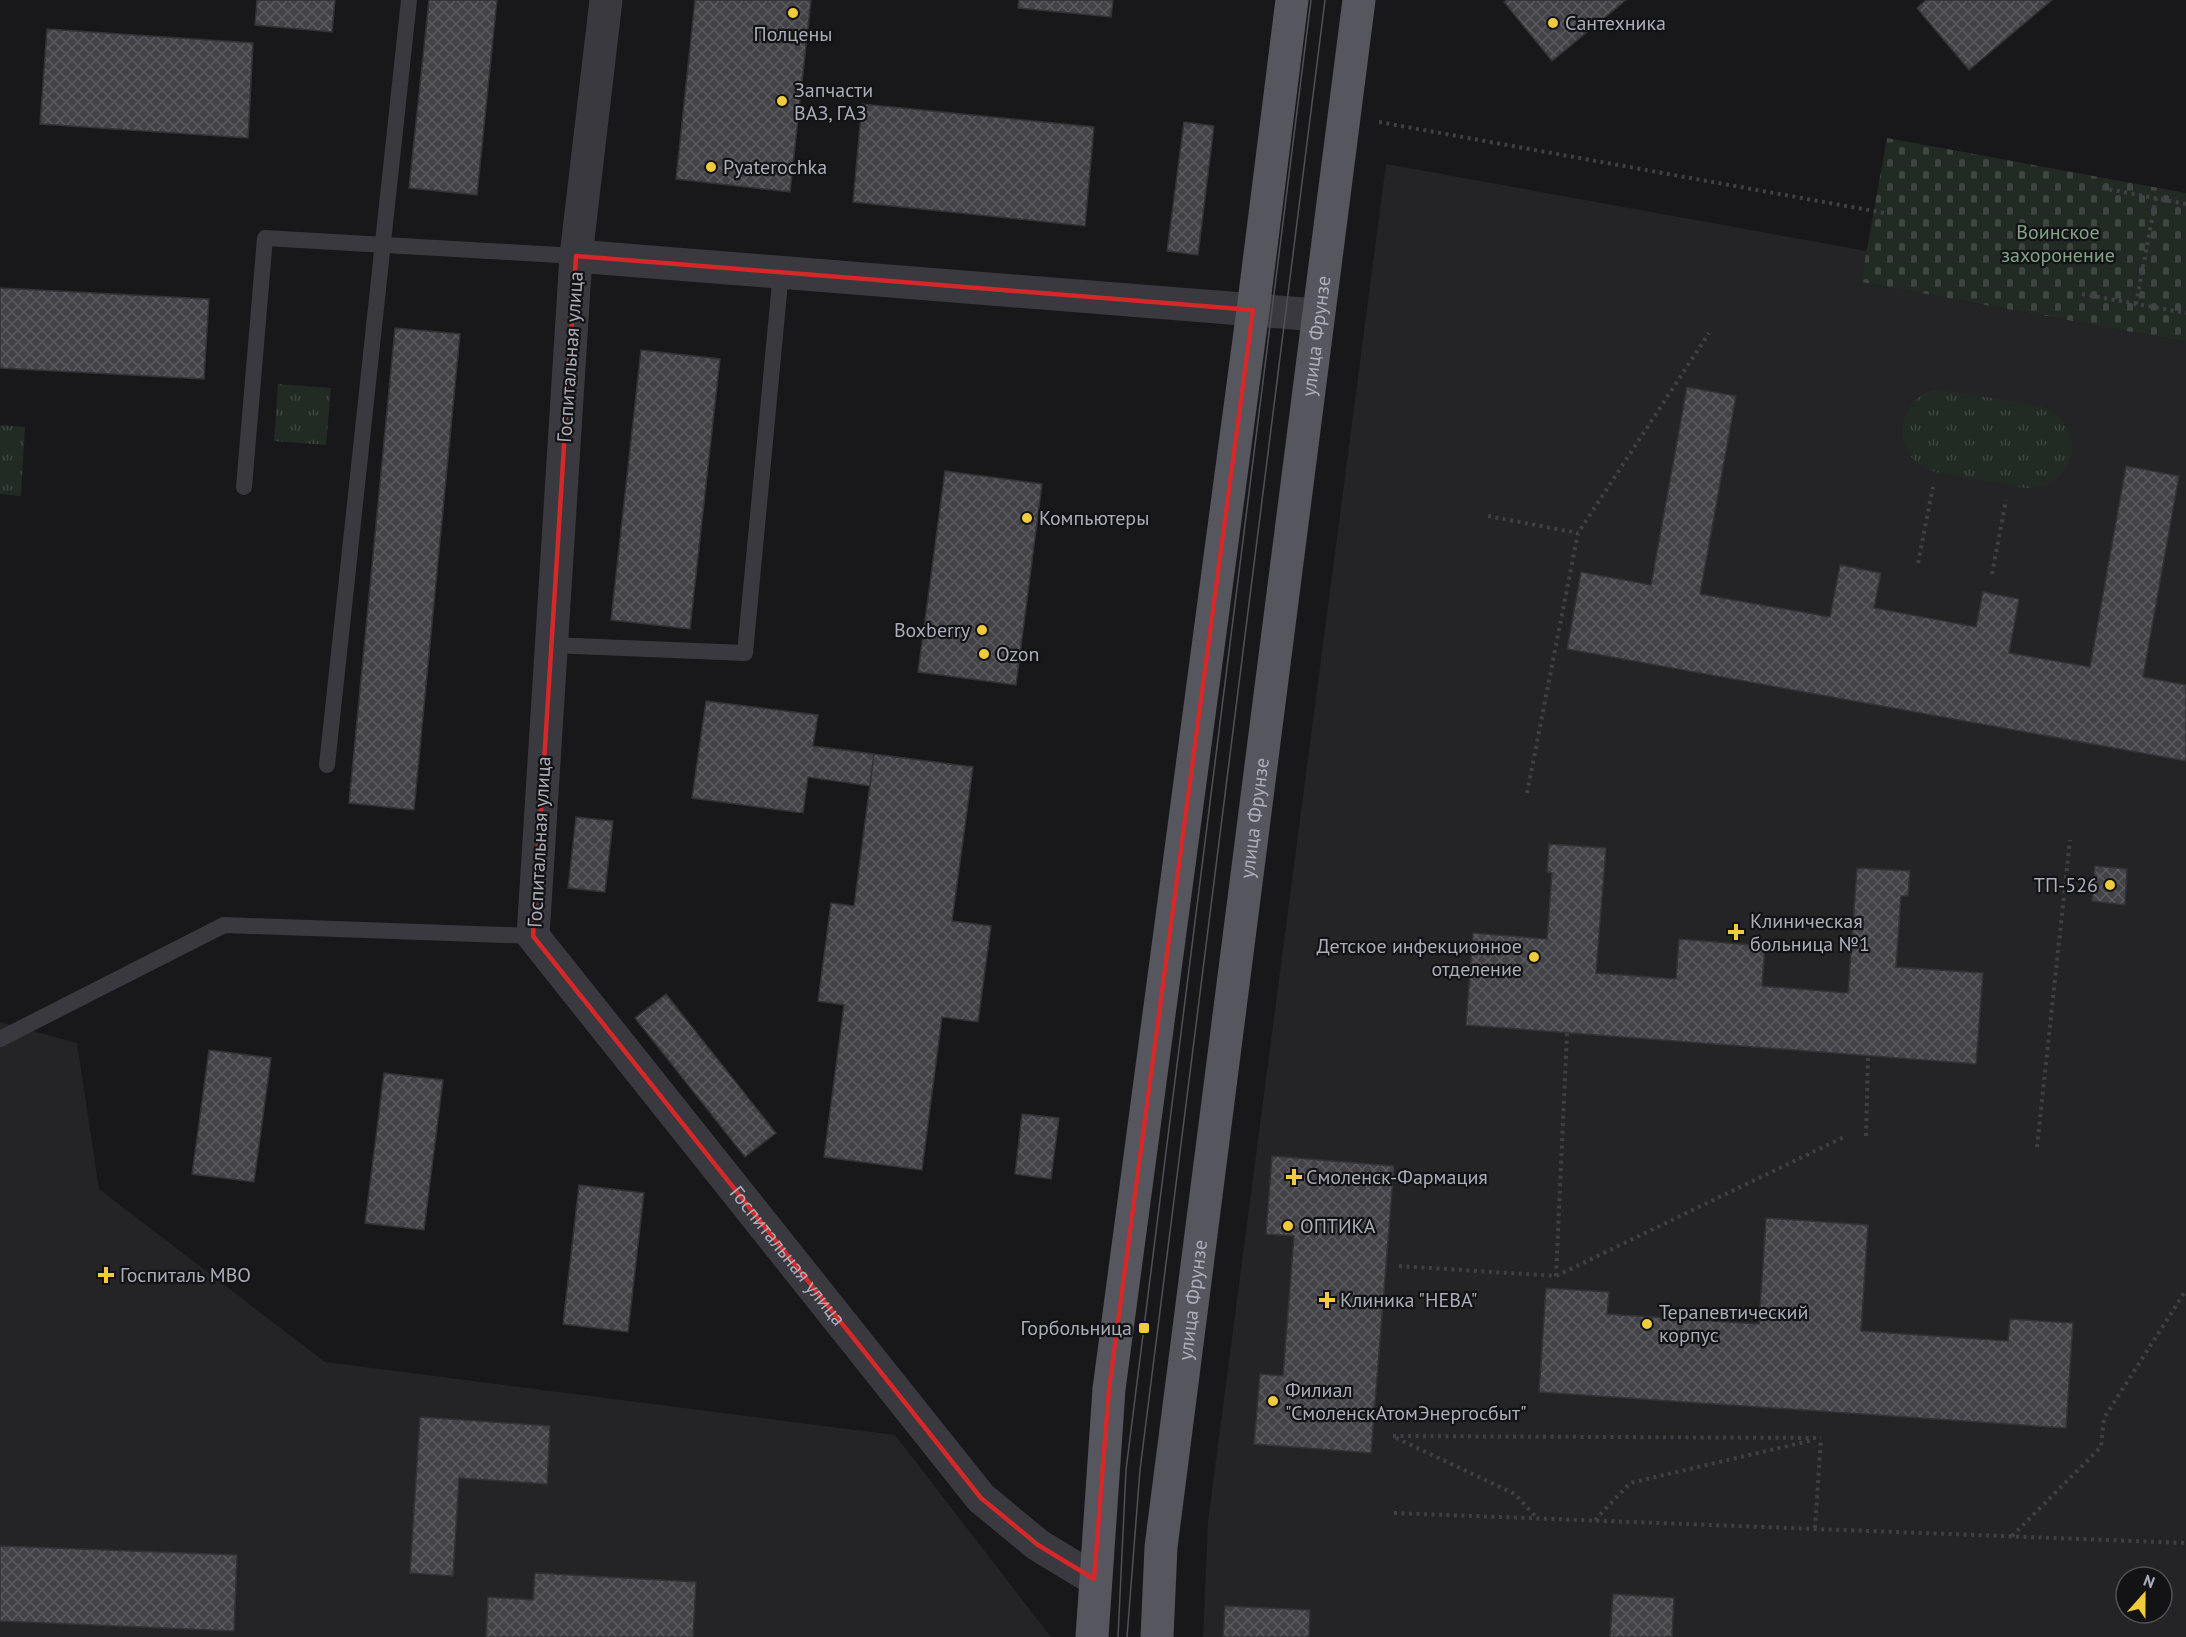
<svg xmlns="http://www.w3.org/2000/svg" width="2186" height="1637" font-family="'PT Sans',sans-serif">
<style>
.built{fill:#242427;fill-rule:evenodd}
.grass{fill:url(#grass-tufts)}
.cemetery{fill:url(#cemetery-stones)}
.building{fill:url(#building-cross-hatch);stroke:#333236;stroke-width:1.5}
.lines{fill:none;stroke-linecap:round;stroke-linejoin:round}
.path{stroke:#3f4046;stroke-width:4;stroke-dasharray:3 4.5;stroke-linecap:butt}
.service{stroke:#39393f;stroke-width:16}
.minor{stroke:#39393f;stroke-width:33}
.primary{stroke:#55565e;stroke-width:33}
.tram{stroke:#505158;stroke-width:1.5}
.marked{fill:none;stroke:#d62828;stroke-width:4.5;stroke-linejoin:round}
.poi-dot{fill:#f0cb3b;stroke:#131315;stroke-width:2}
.labels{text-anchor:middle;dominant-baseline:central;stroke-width:4.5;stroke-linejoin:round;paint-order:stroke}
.poi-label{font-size:20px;fill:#abadba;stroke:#131315;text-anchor:start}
.park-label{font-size:20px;fill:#82a489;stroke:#131315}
.street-label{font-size:20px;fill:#abadba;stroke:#131315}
</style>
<defs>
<pattern id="grass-tufts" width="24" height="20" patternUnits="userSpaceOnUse" patternTransform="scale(1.5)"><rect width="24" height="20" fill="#222a24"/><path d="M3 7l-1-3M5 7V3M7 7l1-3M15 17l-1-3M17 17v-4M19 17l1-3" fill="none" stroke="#3f4642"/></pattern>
<pattern id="cemetery-stones" width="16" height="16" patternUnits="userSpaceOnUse" patternTransform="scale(1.5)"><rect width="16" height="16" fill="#222a24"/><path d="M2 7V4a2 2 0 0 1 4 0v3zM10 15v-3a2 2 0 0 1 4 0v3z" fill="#3f4642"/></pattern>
<pattern id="building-cross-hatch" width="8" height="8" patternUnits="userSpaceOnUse" patternTransform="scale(1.5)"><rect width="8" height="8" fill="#424247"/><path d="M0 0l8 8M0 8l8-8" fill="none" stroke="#5b5b5f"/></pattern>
</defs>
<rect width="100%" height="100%" fill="#18181a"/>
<!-- built -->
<path class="built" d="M1386,164L1867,251L1861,282L2186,342V1637H1203L1208,1521ZM2126,1577H2162V1613H2126Z
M0,1022L77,1043L99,1189L325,1362L895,1435L1051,1637H0Z"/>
<!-- grass -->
<path class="grass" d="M278,384L331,388L326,445L274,441Z
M1937,389L2039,406C2090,422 2078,489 2025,488L1935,472C1927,469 1920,466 1914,460C1898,445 1900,415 1916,400C1922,394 1929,391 1937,389Z
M0,425L25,427L21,496L0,494Z"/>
<!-- cemetery -->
<path class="cemetery" d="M1887,138L2186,193V342L1861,282Z"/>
<!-- building -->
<path class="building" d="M257,0H335L332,32L255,25Z
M429,0H497L477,195L409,188Z
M695,0H811L790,192L676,179Z
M1019,0H1113L1111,17L1018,8Z
M1507,0H1626L1552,61L1504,2Z
M1926,0H2052L1969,70L1917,8Z
M47,29L253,43L248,138L40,124Z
M862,104L1094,127L1085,226L853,202Z
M1184,122L1214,126L1198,255L1167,251Z
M0,288L209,299L204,379L0,368Z
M395,328L460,334L414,810L349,803Z
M641,350L720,359L690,629L611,620Z
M1687,387L1736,396L1700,594L1830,617L1840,565L1881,573L1874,608L1976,627L1983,592L2019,599L2009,653L2090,667L2126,466L2179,476L2143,677L2186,685V761L1567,649L1581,572L1651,585Z
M945,471L1042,484L1016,685L918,672Z
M706,701L818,715L813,746L874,754L870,786L808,777L803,813L692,798Z
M874,754L973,767L952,921L991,926L978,1022L942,1017L922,1170L824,1157L844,1005L818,1001L831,903L854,906Z
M576,817L613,821L605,892L568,888Z
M1549,844L1606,848L1596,973L1676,979L1679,939L1765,946L1762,986L1848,993L1857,868L1910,871L1908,896H1901L1896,967L1983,973L1976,1064L1466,1025L1473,933L1547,939L1552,873L1547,872Z
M2095,866L2127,869L2125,905L2092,901Z
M666,994L776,1133L745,1157L635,1018Z
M209,1050L271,1058L254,1182L192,1174Z
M384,1073L443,1080L424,1230L365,1223Z
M1022,1114L1059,1118L1051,1179L1015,1174Z
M1272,1156L1394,1166L1371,1453L1254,1444L1260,1374L1283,1376L1294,1236L1266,1234Z
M579,1185L644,1193L628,1332L563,1324Z
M1766,1218L1868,1225L1861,1331L2008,1341L2010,1319L2073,1323L2066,1428L1539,1392L1546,1288L1609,1292L1607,1314L1759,1324Z
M420,1417L550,1426L547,1484L459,1478L453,1576L410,1573Z
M0,1546L237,1555L234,1631L0,1621Z
M535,1573L696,1582L693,1637H486L488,1597L533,1600Z
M1613,1594L1674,1598L1672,1637H1610Z
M1225,1606L1310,1610L1309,1637H1223Z"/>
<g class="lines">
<!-- path -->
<path class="path" d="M1379,122L1885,213
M2102,188L2186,204
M2082,294L2186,313
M2136,304L2156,198
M1488,516L1578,533
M1918,563L1933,487
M1992,574L2006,500
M1527,793L1578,533L1709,333
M1866,1136L1868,1056
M2037,1147L2070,840
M1399,1266L1556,1276L1846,1136
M1556,1276L1567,1033
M1393,1436L1821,1438
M1396,1438L1515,1494L1537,1518
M1394,1513L2186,1543
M1595,1520L1630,1483L1813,1440
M1815,1528L1821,1438
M2012,1536L2101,1447L2104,1418L2186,1290"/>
<!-- service -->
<path class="service" d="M244,487L265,238L576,256
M551,645L745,653L781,272
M327,765L409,0
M0,1039L224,925L533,936"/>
<!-- minor -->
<g class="minor">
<path id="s1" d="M606,0L576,256L533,936L981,1498L1038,1545L1094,1579"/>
<path d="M576,256L1317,315"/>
</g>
<!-- primary -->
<g class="primary">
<path d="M1092,1637L1109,1389L1253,310L1292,0"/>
<path id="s2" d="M1157,1637L1161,1547L1359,0"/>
</g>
<!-- tram -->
<path class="tram" d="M1118,1637L1126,1470L1311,0
M1127,1637L1140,1470L1325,0"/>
</g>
<!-- marked area -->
<path class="marked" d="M576,256L1253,310L1109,1389L1094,1579L1038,1545L981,1498L533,936Z"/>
<!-- markers -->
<g class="poi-dot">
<circle cx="793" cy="13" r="6"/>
<circle cx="1553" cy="23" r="6"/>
<circle cx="782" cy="101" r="6"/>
<circle cx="711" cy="167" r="6"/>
<circle cx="1027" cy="518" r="6"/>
<circle cx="982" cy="630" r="6"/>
<circle cx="984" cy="654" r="6"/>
<circle cx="2110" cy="885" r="6"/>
<path d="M1733 923h6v6h6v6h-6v6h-6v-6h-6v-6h6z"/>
<circle cx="1534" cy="957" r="6"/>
<path d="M1291 1168h6v6h6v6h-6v6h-6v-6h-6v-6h6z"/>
<circle cx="1288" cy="1226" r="6"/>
<path d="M103 1266h6v6h6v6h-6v6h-6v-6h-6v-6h6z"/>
<path d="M1324 1291h6v6h6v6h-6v6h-6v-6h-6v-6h6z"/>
<circle cx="1647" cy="1324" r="6"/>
<rect x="1138" y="1322" width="12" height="12" rx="3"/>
<circle cx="1273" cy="1401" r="6"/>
</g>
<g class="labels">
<!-- poi labels -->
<g class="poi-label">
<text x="1565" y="23">Сантехника</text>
<text x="793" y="34" text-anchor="middle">Полцены</text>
<text x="794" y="90">Запчаcти<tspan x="794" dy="23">ВАЗ, ГАЗ</tspan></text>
<text x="723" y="167">Pyaterochka</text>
<text x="1039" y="518">Компьютеры</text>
<text x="970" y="630" text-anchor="end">Boxberry</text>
<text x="996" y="654">Ozon</text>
<text x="2098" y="885" text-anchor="end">ТП-526</text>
<text x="1750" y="921">Клиническая<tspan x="1750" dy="23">больница №1</tspan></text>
<text x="1522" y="946" text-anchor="end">Детское инфекционное<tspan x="1522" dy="23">отделение</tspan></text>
<text x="1306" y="1177">Смоленск-Фармация</text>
<text x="1300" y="1226">ОПТИКА</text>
<text x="120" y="1275">Госпиталь МВО</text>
<text x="1340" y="1300">Клиника "НЕВА"</text>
<text x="1659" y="1312">Терапевтический<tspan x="1659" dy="23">корпус</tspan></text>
<text x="1132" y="1328" text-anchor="end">Горбольница</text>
<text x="1285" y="1390">Филиал<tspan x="1285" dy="23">"СмоленскАтомЭнергосбыт"</tspan></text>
</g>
<!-- park labels -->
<g class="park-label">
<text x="2058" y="232">Воинское<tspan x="2058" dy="23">захоронение</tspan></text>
</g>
<!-- street labels -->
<g class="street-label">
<text stroke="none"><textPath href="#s2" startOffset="1311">улица Фрунзе</textPath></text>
<text transform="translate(570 357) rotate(-86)">Госпитальная улица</text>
<text stroke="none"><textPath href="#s2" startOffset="825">улица Фрунзе</textPath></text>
<text transform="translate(539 842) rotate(-87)">Госпитальная улица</text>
<text stroke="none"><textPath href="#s1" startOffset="1348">Госпитальная улица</textPath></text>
<text stroke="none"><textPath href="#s2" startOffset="339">улица Фрунзе</textPath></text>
</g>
</g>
<!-- north arrow -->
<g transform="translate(2144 1595) rotate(21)"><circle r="28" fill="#131315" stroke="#505157" stroke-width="1.5"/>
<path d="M0-4.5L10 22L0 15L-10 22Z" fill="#f0cb3b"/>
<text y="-9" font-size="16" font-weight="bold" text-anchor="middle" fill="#abadba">N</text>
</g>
</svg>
